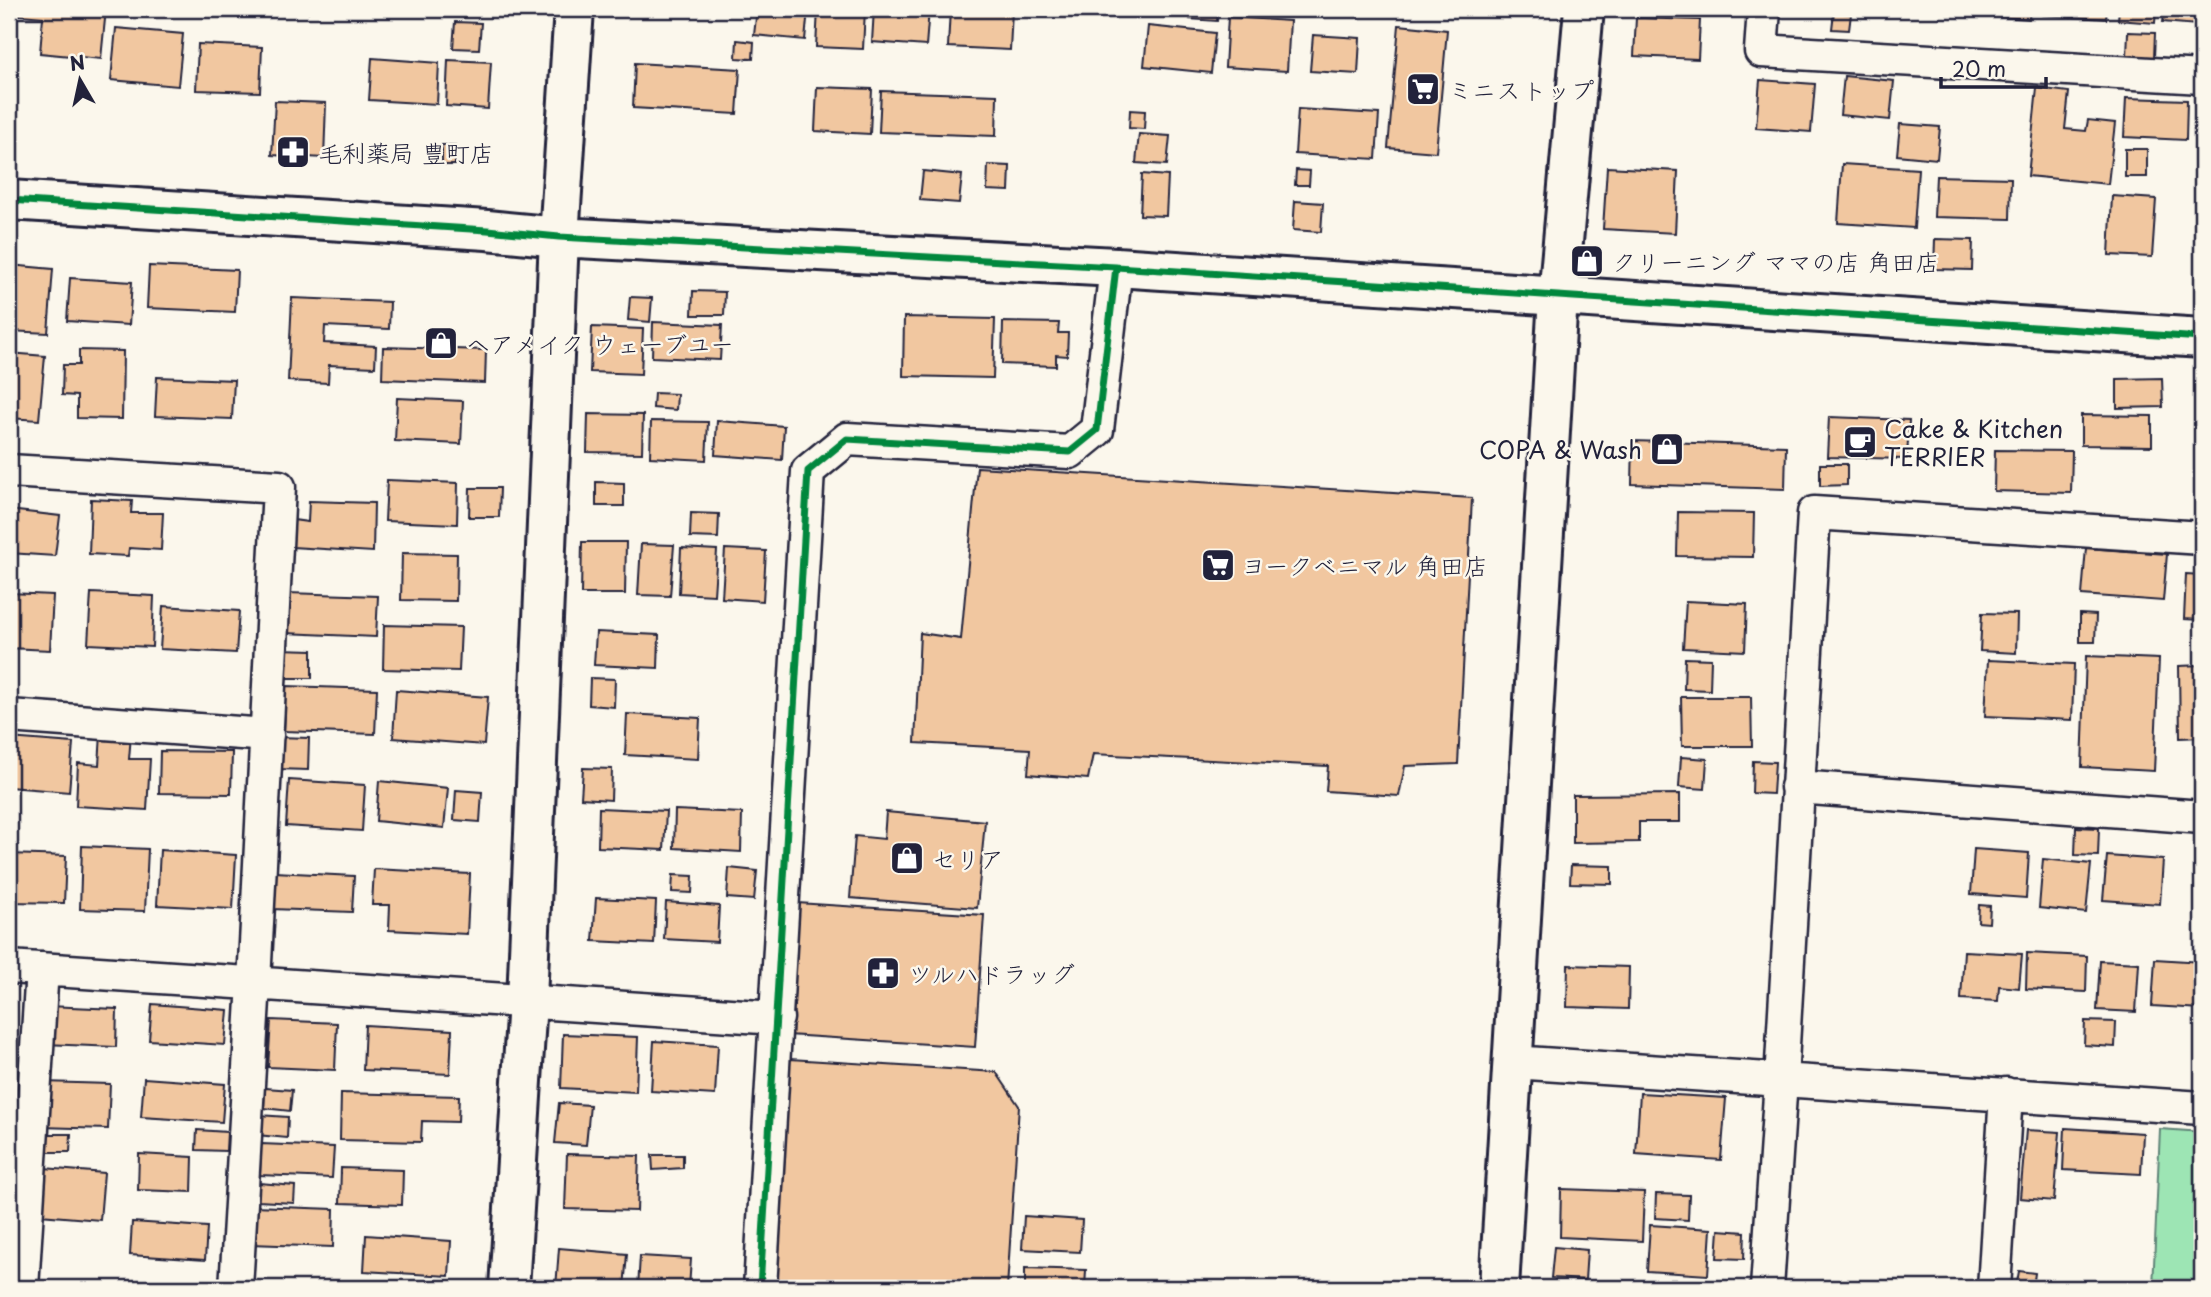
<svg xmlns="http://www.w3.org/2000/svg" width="2211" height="1297" font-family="'Playpen Sans','Klee One',sans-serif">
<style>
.green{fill:#9de5b4;stroke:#608478;stroke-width:2}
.building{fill:#f1c7a0;stroke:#22223b;stroke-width:2}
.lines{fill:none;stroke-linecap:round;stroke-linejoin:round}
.minor-casing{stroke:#22223b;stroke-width:37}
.tertiary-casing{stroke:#22223b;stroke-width:44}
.minor{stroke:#fbf7ec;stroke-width:32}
.tertiary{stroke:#fbf7ec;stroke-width:38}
.cycleway-casing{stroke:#fbf7ec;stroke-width:11}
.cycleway{stroke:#00873e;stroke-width:7}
.labels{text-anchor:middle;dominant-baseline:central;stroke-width:5;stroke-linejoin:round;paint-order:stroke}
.poi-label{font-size:24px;fill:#22223b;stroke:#fbf7ec;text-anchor:start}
</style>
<rect width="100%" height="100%" fill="#fbf7ec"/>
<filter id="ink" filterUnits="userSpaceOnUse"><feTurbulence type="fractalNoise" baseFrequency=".0143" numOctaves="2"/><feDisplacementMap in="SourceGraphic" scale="14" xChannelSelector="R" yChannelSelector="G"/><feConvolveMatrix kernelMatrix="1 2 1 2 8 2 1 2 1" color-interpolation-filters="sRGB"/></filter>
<g filter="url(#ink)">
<!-- green -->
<path class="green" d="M2160,1129L2202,1132V1288H2153Z"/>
<!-- building -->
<path class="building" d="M9,9H106L101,59L40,53L43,17L9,14Z
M279,9H308V12Z
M757,9H808L805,40L754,35Z
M818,9H865L863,49L816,47Z
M874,9H929L926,46L872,42Z
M950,9L1012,10L1010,50L948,47Z
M1191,9H1218L1217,21L1190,19Z
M1946,9H2030L2029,19L1946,13Z
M2042,9H2107L2106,19L2042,15Z
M2119,9H2156L2155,23L2118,20Z
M2165,9H2199L2197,25L2163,22Z
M1834,12L1851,14L1849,30L1832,29Z
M1228,17L1290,21L1287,71L1225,67Z
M1636,18L1700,20L1698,59L1634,56Z
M455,22L481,23L479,49L453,48Z
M1399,25L1447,30L1436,152L1388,148Z
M1148,26L1215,33L1211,73L1144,66Z
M116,28L183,34L178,86L111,80Z
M2128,32L2155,33L2154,58L2127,56Z
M1313,35L1360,38L1358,74L1310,71Z
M737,40L754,42L753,59L736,58Z
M198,44L262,47L260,92L196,90Z
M372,58L439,63L437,104L369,100Z
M448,60L491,62L488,109L446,106Z
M635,63L740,69L737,114L633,108Z
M1844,76L1894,81L1890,120L1840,115Z
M1760,80L1815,84L1811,132L1756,128Z
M817,87L872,89L870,134L815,131Z
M2037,88L2069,92L2065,129L2086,131L2088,120L2115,123L2108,184L2028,176Z
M881,91L997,95L996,136L879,132Z
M2126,98L2187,100L2186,140L2124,137Z
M275,101L326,103L324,158L272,155Z
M1298,109L1379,114L1376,159L1295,154Z
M1130,110L1145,111L1144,129L1129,128Z
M1900,124L1940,127L1937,159L1897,155Z
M1139,134L1170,136L1167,165L1136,163Z
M442,145H455V165H442Z
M2125,149H2147V177H2125Z
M1842,164L1918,169L1914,228L1838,223Z
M988,165L1010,166L1009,191L987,190Z
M1607,167L1678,171L1675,233L1603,229Z
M1296,170L1310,171L1309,185H1295Z
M923,171L962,175L959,203L920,200Z
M1142,174L1168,176L1166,216L1140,215Z
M1936,176L2011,178L2010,219L1934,217Z
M2112,196L2156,199L2152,257L2109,255Z
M1295,201L1323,203L1321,232L1293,230Z
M1935,239L1973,240L1972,270L1934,269Z
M9,265L53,269L48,333L9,331Z
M149,266L237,270L235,312L147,308Z
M70,278L132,282L129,325L67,321Z
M693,291L725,292L724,315H692Z
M630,297L652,298L650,322L628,320Z
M292,298L390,302L389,329L325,326L324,343L376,346L375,367L329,365L328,383L288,381Z
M904,317L995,319L993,378L903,376Z
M653,322L722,325L720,360L652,357Z
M1003,322L1059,323L1058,333H1068L1067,356L1056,355V366L1002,364Z
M592,327L643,329L641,374L590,372Z
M383,347L486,350L485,383L382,379Z
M79,350L123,351L122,419L77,418V396L62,395L63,365H79Z
M9,353L45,356L39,420L9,418Z
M157,377L234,380L232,419L155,416Z
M2162,378L2163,407L2117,408V379Z
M654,393L677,394L676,410L653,408Z
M397,398L463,401L461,444L395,441Z
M588,414L643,415L642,453L587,452Z
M2081,415L2152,416V446L2081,445Z
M1829,417L1909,420L1907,459L1827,457Z
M651,421L708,422L706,460L650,457Z
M717,421L784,426L782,460L715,455Z
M1633,441L1786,446L1785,489L1632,484Z
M1995,450L2072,451L2071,493L1994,491Z
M1820,464H1847V485L1820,486Z
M977,467L1472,498L1458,764L1405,766L1399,796L1326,791L1328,766L1093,754L1088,779L1028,774L1030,749L915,743L920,633L961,639Z
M387,480L458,483L457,524L385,521Z
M596,482L624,483V506H596Z
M470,488H500L499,517H469Z
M91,499L132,501L131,513H163L161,550L129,548L128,556L89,554Z
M309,501L374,503L373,552L292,547L293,520L308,522Z
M9,510L60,516L55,556L9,553Z
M1678,512L1754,513L1753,557L1677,556Z
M691,513L719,514L718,538L690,537Z
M582,542H626L625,594H581Z
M641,544L674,545L670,596L638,595Z
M681,548L717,550L714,595L679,593Z
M2086,548L2167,554L2163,601L2082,595Z
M725,549L766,551L763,601L722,598Z
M402,553L457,554L456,601L401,600Z
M2186,574L2202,575V620L2184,619Z
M9,593L53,595L50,650L9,648Z
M91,593L154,596L152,647L88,644Z
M287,593L378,596L376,637L285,633Z
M1686,601L1747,604L1745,651L1683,648Z
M163,606L239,611L236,653L160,649Z
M1982,613L2017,614L2016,653L1980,651Z
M2080,614L2096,615L2095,642H2080Z
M384,625L461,627L459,671L383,669Z
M596,632L659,635L658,668L594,665Z
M280,649L312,650V678H280Z
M2086,656L2159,659L2154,771L2082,767Z
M1685,658L1711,659L1710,690L1684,689Z
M1988,660L2074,664L2072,720L1985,716Z
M2202,665V737L2180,738L2179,666Z
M590,678L615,679L614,707L589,705Z
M286,686L377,689L375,734L284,731Z
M396,690L488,697L484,745L393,738Z
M1681,697H1751L1752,746H1682Z
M627,714L700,718L698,759L625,755Z
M101,734L131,735L129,759H150L147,810L76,806L78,763L99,765Z
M277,737L309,738L308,770L276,769Z
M9,738L73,743L69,792L9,787Z
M160,751L232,752L231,794L159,793Z
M1681,757L1707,759L1705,789L1679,787Z
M1753,761L1775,762L1773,794L1752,793Z
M583,768L612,769L611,800L581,798Z
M289,780L365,785L362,831L286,826Z
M379,781L448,788L444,828L376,821Z
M456,790L482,792L480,822L454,820Z
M1680,794V822H1639V842L1573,843V795Z
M599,808L666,811L664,850L598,847Z
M675,810L742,813L741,852L674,848Z
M886,812L985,821L977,908L850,898L855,836L884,839Z
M2076,827L2099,828L2098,856L2075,855Z
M82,846L148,849L145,911L80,909Z
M1974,849L2029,853L2026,898L1971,894Z
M160,850L236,855L233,909L157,905Z
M9,854L66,856L64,903L9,902Z
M2107,856L2163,860L2160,904L2103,900Z
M2043,859L2091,864L2086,913L2039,908Z
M1571,865L1612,866V884L1570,883Z
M729,868L757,871L754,900L727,898Z
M374,869L470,874L467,934L389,930L390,905H372Z
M274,872L354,876L352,912L272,909Z
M673,875L693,876L692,893L672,892Z
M596,898L656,901L654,944L593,941Z
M666,902L719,906L717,942L664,939Z
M797,903L984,915L975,1047L788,1035Z
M1979,905L1990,906L1989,923L1978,922Z
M1964,951L2022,954L2019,988L1999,986L1998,1001L1961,999Z
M2027,953L2087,956L2086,992L2026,989Z
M2155,959L2202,962V1009L2152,1006Z
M2100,961L2139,963L2136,1012L2097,1010Z
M1568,965L1629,967L1628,1009L1567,1007Z
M152,1004L228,1010L225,1045L149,1040Z
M47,1006L117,1009L116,1047L45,1044Z
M271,1020L337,1023L335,1070L268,1067Z
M2085,1021L2116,1022L2115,1047L2084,1045Z
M365,1025L452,1030L450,1074L363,1070Z
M563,1034L638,1037L636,1092L561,1088Z
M654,1041L718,1045L715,1095L651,1091Z
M790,1059L996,1072L1019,1106L1007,1288H775Z
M9,1069H12L11,1095H9Z
M144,1078L225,1084L222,1122L141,1117Z
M43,1082L110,1084L108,1129L41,1127Z
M265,1088L292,1090L290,1111L264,1108Z
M341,1093L459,1096L458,1122L422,1121L421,1142L340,1140Z
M1640,1093L1726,1098L1721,1160L1636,1154Z
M559,1103L590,1105L586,1145L555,1143Z
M258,1115L288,1117L287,1138L257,1135Z
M2065,1128L2143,1133L2141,1174L2063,1170Z
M197,1130L227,1132L226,1151L196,1150Z
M2026,1130L2060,1132L2054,1201L2020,1198Z
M44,1134H71L70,1152H43Z
M261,1144L334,1147L332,1178L260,1175Z
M139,1154L193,1157L192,1192L138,1190Z
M567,1154L639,1156L637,1211L565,1209Z
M652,1155H683V1168L653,1170Z
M44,1168L104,1173L100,1220L40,1215Z
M341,1168L403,1170L402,1205L340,1203Z
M259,1183L295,1186L294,1203L258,1201Z
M1561,1189L1644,1192L1642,1241L1560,1237Z
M1656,1194L1689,1195L1688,1220L1655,1218Z
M253,1206L334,1209L333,1247L251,1244Z
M1024,1216L1082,1220L1080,1252L1022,1249Z
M132,1222L207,1227L205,1260L130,1255Z
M1650,1225L1711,1229L1708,1275L1647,1271Z
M1719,1230L1745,1232L1744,1259L1717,1258Z
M366,1235L451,1241L449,1276L364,1271Z
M1554,1247L1587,1250L1585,1280L1551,1278Z
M559,1248L627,1254L624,1288H556Z
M640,1256L691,1259L689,1288H638Z
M1025,1268L1086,1270L1085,1288H1025Z
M2019,1271L2035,1273L2033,1288H2016Z
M704,1281L740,1282L739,1288H704Z
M420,1283L451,1286V1288H420Z"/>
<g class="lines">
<!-- minor casing -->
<g class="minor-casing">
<path id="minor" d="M1764,9L1761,51L2202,77
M9,471L279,487L254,983L236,1288
M9,716L267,735
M1797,787L2202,817
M9,967L777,1018
M1512,1062L2202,1108
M22,1288L42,969
M760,1288L808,471L847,439L1070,452L1097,430L1116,267
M1767,1288L1781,1080L1814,513L2202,538
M1994,1288L2006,1094"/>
</g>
<!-- tertiary casing -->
<g class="tertiary-casing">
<path id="tertiary" d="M9,200L487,230L559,237L1116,267L2202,338
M509,1288L527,1001L559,237L574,9
M1499,1288L1558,297L1584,9"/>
</g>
<!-- minor -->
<use href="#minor" class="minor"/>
<!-- tertiary -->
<use href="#tertiary" class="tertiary"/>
<!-- cycleway casing -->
<g class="cycleway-casing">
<path id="cycleway" d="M9,200L487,230L559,237L1116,267L2202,338
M760,1288L808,471L847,439L1070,452L1097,430L1116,267"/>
</g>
<!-- cycleway -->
<use href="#cycleway" class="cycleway"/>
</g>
</g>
<!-- icons -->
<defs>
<g id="supermarket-square" transform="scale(1.75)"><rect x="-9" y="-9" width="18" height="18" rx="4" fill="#22223b" stroke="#fbf7ec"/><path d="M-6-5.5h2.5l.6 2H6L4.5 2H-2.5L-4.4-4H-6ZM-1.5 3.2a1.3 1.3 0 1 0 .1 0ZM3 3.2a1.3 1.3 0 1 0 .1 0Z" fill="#fff"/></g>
<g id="pharmacy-square" transform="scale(1.75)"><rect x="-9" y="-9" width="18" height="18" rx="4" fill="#22223b" stroke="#fbf7ec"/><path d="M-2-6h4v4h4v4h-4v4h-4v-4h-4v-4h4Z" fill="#fff"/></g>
<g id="shop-square" transform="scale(1.75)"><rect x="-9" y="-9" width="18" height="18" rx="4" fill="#22223b" stroke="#fbf7ec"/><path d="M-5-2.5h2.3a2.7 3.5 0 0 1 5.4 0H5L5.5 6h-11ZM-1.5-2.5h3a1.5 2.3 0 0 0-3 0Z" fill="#fff"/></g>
<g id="cafe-square" transform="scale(1.75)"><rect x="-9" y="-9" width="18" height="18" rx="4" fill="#22223b" stroke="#fbf7ec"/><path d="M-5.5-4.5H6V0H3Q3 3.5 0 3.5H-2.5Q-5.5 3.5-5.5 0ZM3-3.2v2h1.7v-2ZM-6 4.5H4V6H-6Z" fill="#fff"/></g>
</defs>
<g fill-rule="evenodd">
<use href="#supermarket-square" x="1423" y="89"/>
<use href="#pharmacy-square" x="293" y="152"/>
<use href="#shop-square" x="1587" y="261"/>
<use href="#shop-square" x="441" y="343"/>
<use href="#cafe-square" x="1860" y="442"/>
<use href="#shop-square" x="1667" y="449"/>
<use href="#supermarket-square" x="1218" y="565"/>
<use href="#shop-square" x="907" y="858"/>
<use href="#pharmacy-square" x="883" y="973"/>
</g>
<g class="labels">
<!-- poi labels -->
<g class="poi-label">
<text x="1448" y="89">ミニストップ</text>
<text x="318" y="152">毛利薬局 豊町店</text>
<text x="1612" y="261">クリーニング ママの店 角田店</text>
<text x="466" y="343">ヘアメイク ウェーブユー</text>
<text x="1884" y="428">Cake &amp; Kitchen<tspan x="1884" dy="28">TERRIER</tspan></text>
<text x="1642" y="449" text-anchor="end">COPA &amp; Wash</text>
<text x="1242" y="565">ヨークベニマル 角田店</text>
<text x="932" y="858">セリア</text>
<text x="908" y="973">ツルハドラッグ</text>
</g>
</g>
<!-- margin -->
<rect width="2211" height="1297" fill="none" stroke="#fbf7ec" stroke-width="35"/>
<rect x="18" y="18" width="2176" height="1262" fill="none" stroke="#22223b" stroke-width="2.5" filter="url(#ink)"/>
<!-- north arrow -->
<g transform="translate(80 80) rotate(351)" stroke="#fbf7ec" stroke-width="5" paint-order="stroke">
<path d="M0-5L12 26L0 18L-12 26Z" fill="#22223b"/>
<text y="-10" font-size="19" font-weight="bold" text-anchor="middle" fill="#22223b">N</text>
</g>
<!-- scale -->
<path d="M1941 77v10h105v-10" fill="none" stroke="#22223b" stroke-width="3.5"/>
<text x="1952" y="77" font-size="21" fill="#22223b" stroke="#fbf7ec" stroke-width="5" paint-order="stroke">20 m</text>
</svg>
